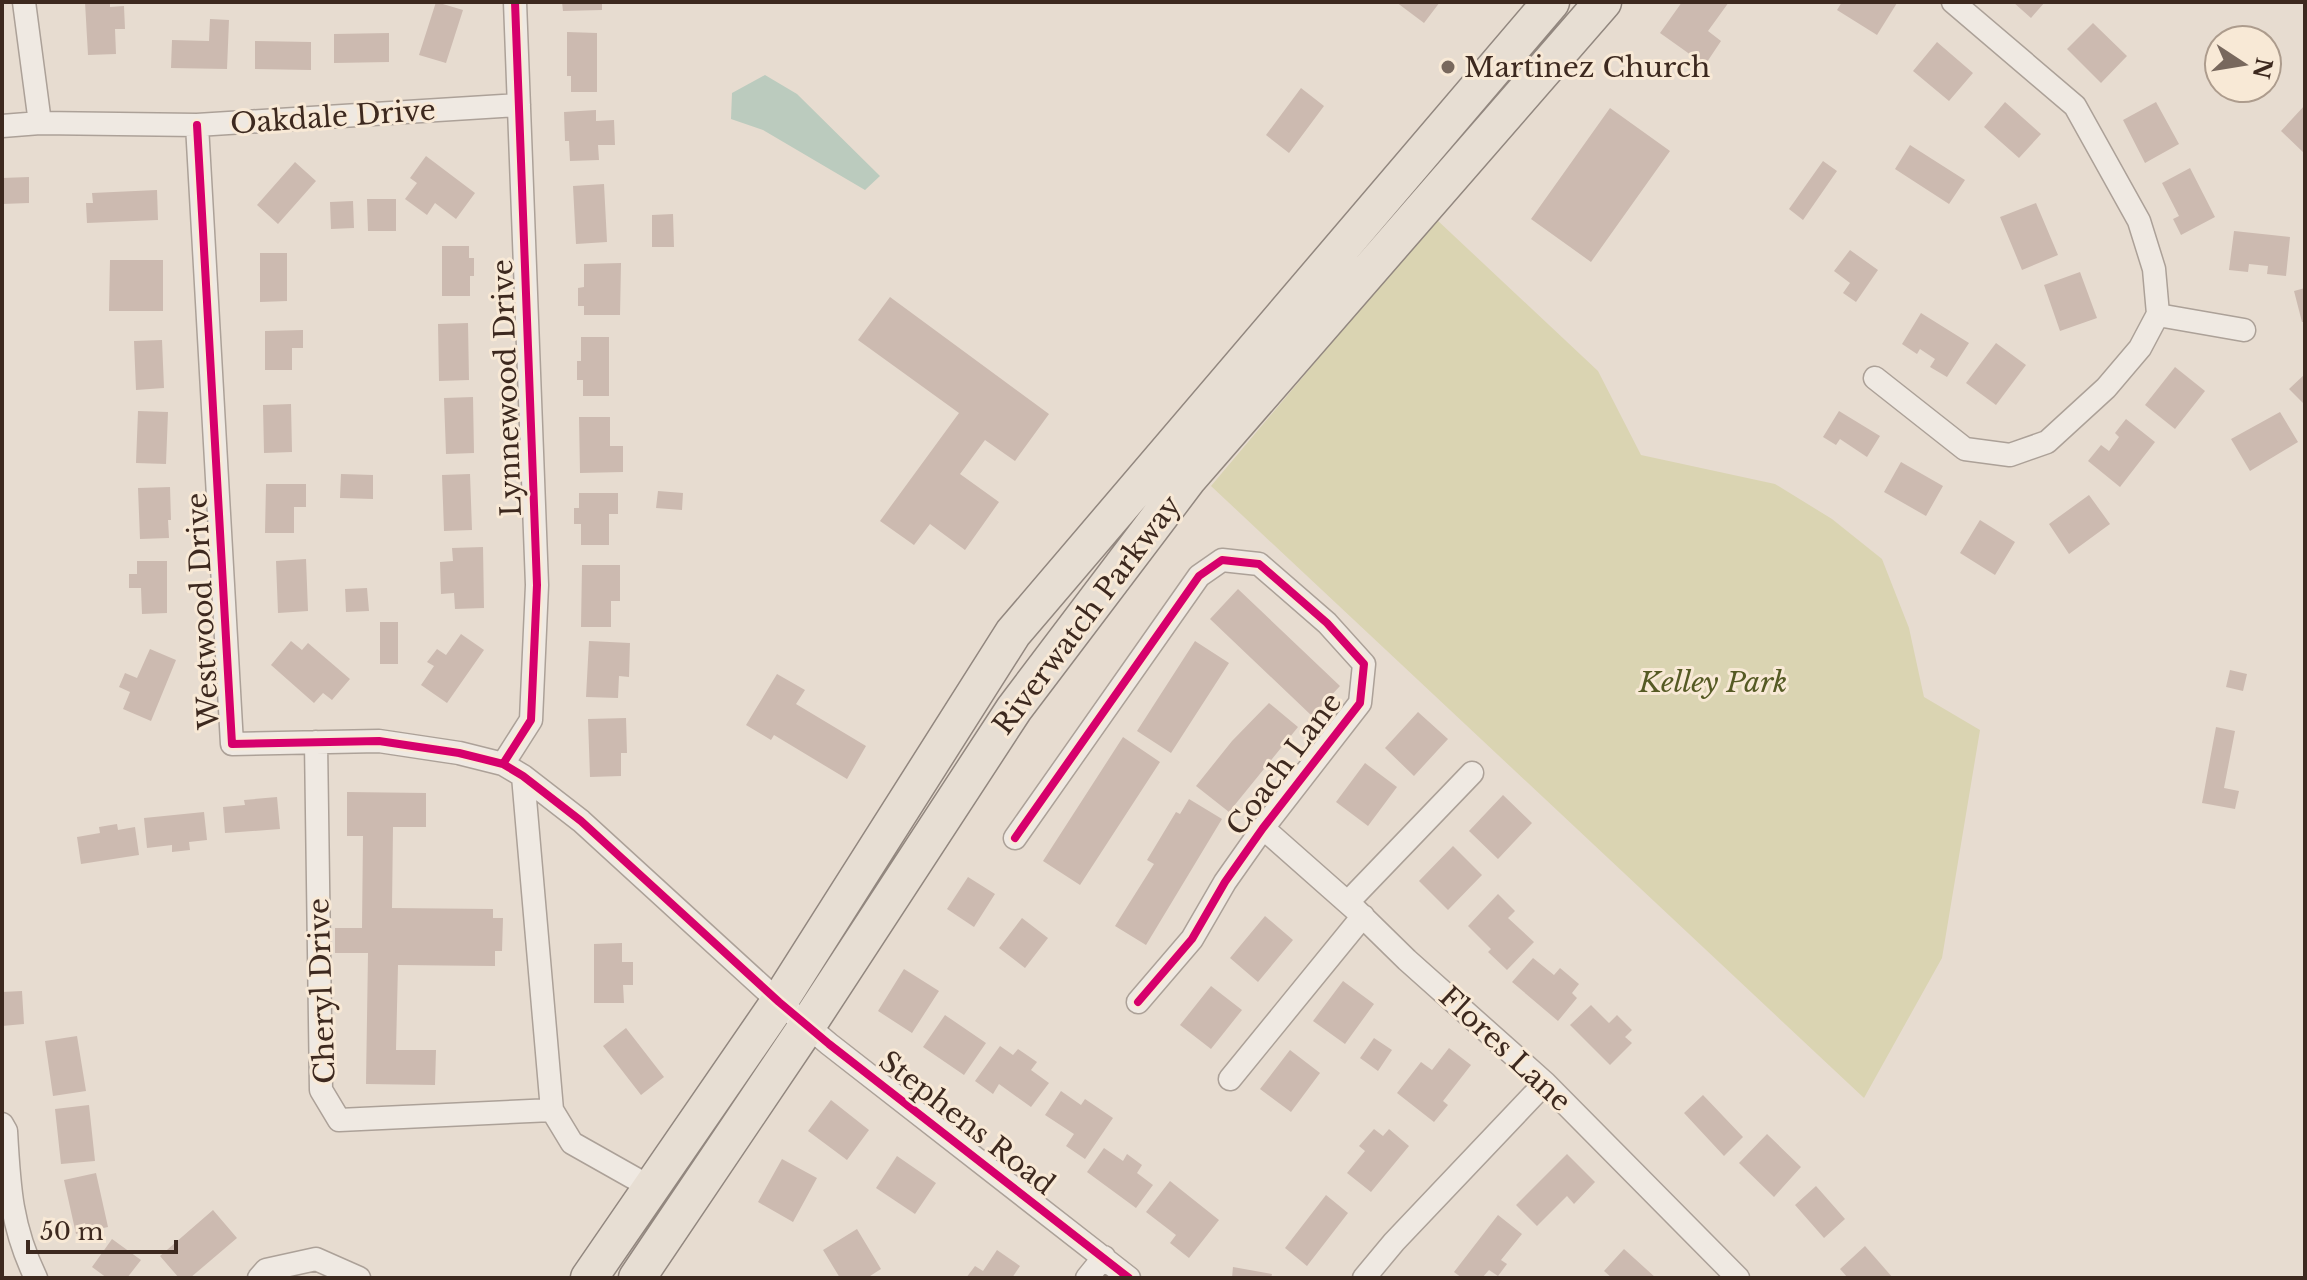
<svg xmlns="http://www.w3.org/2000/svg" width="2307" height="1280" font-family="'Libre Baskerville',serif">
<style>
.green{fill:#dad4b2}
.water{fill:#bbcbbe}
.building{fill:#ccbab0}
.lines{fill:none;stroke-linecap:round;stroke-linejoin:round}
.minor-casing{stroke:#aca198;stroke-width:25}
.primary-casing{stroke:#92877f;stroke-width:39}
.minor{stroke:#efe9e2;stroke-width:22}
.primary{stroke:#e7ded3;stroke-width:36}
.cycleway-casing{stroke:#f8e9d6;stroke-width:13}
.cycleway{stroke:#d6006c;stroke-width:8}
.poi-dot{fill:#78685d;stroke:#f8e9d6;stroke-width:3}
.labels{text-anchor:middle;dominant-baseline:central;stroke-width:6;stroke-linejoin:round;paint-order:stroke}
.poi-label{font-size:28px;fill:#3d291f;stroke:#f8e9d6;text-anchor:start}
.street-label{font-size:28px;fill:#3d291f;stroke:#f8e9d6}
.park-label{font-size:28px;font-style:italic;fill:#555a24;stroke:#f8e9d6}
</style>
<rect width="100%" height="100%" fill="#e7dcd0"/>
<!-- green -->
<path class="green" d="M1436,219L1598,371L1641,455L1775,484L1832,519L1882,559L1909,628L1924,697L1980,730L1942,958L1864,1098L1211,486Z"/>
<!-- water -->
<path class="water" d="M765,75L797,94L880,176L865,190L763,130L731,119L732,93Z"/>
<!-- building -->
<path class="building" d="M85,2H110V7L124,6L125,29H115L116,54L88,55Z
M436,2L463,10L446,63L419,55Z
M562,2H602V10L563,11Z
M1396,2H1440L1424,23Z
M1682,2H1729L1708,31L1721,41L1705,65L1660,33Z
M1842,2H1896L1897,3L1877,35L1837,10Z
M2013,2H2045L2031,18Z
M210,19L229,20L227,69L171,68L172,40L209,41Z
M2093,23L2127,56L2101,83L2067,49Z
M567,32L597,33V92H571V76H567Z
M389,33V62L334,63V34Z
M255,41L311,42V70L255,69Z
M1937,42L1973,73L1949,101L1913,71Z
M1301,88L1324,106L1289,153L1266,135Z
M2005,102L2041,134L2019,158L1984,127Z
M2156,102L2179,144L2145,163L2123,120Z
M2305,105V154L2281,131Z
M1610,108L1670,151L1591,262L1531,219Z
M596,110V121L614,120L615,145H598L599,160L570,161L569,141H565L564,112Z
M1910,145L1965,180L1949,204L1895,169Z
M426,156L475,193L456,219L435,203L427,215L405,199L417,183L410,178Z
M1823,161L1837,171L1803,220L1789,209Z
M295,162L316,181L278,224L257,205Z
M2190,168L2215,217L2181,235L2173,219L2179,216L2162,183Z
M29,177V203L2,204V178Z
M604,184L607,242L576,244L573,186Z
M157,190L158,220L87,223L86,203H93L92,193Z
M367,199H396V231H368Z
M353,201L354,228L331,229L330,202Z
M2036,203L2058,255L2022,270L2000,217Z
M673,214L674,247H652V215Z
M2234,231L2290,237L2286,276L2267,274L2268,266L2249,264L2248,272L2229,270Z
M442,246H469V258H474V276H470V296H442Z
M1850,250L1878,270L1856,302L1843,293L1850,283L1834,271Z
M260,253H287V301L260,302Z
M110,260H163V311H109Z
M621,263L620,315H584V306H578V288L584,287V264Z
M2080,272L2097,318L2060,331L2044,285Z
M2305,288V322H2302L2294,291Z
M890,297L1049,414L1015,461L985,440L960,474L999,502L965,550L930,524L914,545L880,521L959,413L858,340Z
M1921,313L1969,343L1947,377L1930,367L1935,359L1920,349L1917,354L1902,344Z
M468,323L469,380L439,381L438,324Z
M303,330V348H292V370H265V331Z
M581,337H609V396H583V380H577V361H581Z
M162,340L164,388L136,390L134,341Z
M1996,343L2026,365L1996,405L1966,383Z
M2175,367L2205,391L2175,429L2145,405Z
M2305,374V405L2289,389Z
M473,397L474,453L446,454L444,398Z
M291,404L292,452L264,453L263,405Z
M138,411L168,412L166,464L136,463Z
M1839,411L1880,436L1867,457L1840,439L1836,445L1823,437Z
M2280,412L2298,442L2250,471L2231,439Z
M579,417H610V446H623V472L580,473Z
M2126,419L2155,442L2120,487L2088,461L2101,445L2109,451L2119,437L2115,433Z
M1901,462L1943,486L1926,516L1884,492Z
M341,474L373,475V499L340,498Z
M470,474L472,530L444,531L442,475Z
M266,484H306V507H294V533H265Z
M170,487L171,520H168L169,538L140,539L138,488Z
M658,491L683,493L682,510L656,508Z
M579,493H618V514H609V545H581V524H574V508H579Z
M2089,495L2110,524L2069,554L2049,524Z
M1980,520L2015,542L1995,575L1960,553Z
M483,547L484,608L455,609L454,593L441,594L440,562L453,561L452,548Z
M306,559L308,611L278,613L276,561Z
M137,561H167V613L142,614L141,588H129V574H137Z
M582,565H620V601H611V627H581Z
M367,588L369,611L346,612L345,589Z
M1238,589L1340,686L1312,716L1210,619Z
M380,622H398V664H380Z
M461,634L484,650L447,703L421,685L434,666L427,662L437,649L446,655Z
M291,641L302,650L308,643L350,679L332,700L323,693L314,703L271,665Z
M589,641L630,643L629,677L619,676L618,698L586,697Z
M1195,641L1229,663L1171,753L1137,731Z
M150,649L176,660L151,721L123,709L130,692L119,687L125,673L137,678Z
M2230,670L2247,674L2243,691L2226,687Z
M777,674L805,690L796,704L866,746L847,779L774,735L771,740L746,725Z
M1269,703L1298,727L1229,812L1196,786L1232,741Z
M1418,712L1448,739L1414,776L1385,748Z
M626,718L627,753H621V776L590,777L588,719Z
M2216,727L2235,731L2224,788L2239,791L2235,809L2202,803Z
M1123,737L1160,762L1080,885L1043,861Z
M1365,763L1397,787L1368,826L1336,802Z
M347,792L426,793V827H393L392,908L493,909V918H503L502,951H495V966L398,965L396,1050H436L435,1085L366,1084L368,953H335V928H362L363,836H347Z
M1503,795L1532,823L1498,859L1469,831Z
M277,797L280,829L225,833L223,807L245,805L244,800Z
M1189,799L1222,819L1146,945L1115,926L1154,864L1147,860L1176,812L1180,814Z
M204,812L207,840L189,842L190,850L172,852V845L147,848L144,818Z
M117,824L118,830L135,827L139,855L81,864L77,837L100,833L99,827Z
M1453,846L1482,875L1448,910L1419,881Z
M968,877L995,894L974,927L947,909Z
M1498,894L1515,911L1508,918L1534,942L1507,970L1488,952L1491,949L1468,926Z
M1265,916L1293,940L1258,982L1230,958Z
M1022,918L1048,938L1025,968L999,948Z
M622,943V962H633V985H623L624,1003H594V944Z
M1533,958L1554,975L1560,968L1579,984L1572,993L1577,998L1558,1021L1512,982Z
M904,969L939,991L912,1033L878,1011Z
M1343,981L1374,1004L1345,1044L1313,1021Z
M1211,986L1242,1010L1211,1049L1180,1025Z
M22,991L24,1024L2,1026V992Z
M1591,1005L1609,1023L1617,1015L1632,1030L1625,1037L1632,1043L1610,1065L1570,1025Z
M945,1015L986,1043L964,1075L923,1047Z
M626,1028L664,1077L641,1095L603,1046Z
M77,1036L86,1091L53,1096L45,1041Z
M1374,1038L1392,1050L1378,1071L1360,1058Z
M1000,1046L1013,1055L1018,1049L1037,1062L1031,1070L1049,1083L1031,1107L999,1084L993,1094L975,1081Z
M1449,1048L1471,1065L1443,1101L1448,1105L1434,1122L1397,1093L1421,1062L1432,1070Z
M1290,1050L1320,1073L1291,1112L1260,1089Z
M1061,1091L1081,1105L1085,1099L1113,1118L1085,1159L1066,1146L1074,1134L1045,1115Z
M1703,1095L1743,1137L1724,1156L1684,1113Z
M831,1100L869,1130L847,1160L808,1131Z
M89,1105L95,1161L61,1164L55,1109Z
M1374,1129L1383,1136L1389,1129L1409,1146L1371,1192L1347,1173L1365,1151L1359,1146Z
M1767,1134L1801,1167L1774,1197L1739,1163Z
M1104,1148L1123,1161L1127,1154L1142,1165L1137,1173L1153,1185L1136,1208L1087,1172Z
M1567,1154L1595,1182L1574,1204L1567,1196L1537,1226L1516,1205Z
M897,1156L936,1183L915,1214L876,1188Z
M782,1159L817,1178L793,1222L758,1202Z
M96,1173L108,1227L76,1234L64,1180Z
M1170,1181L1219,1220L1189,1258L1170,1243L1176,1235L1146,1212Z
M1816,1186L1845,1219L1824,1238L1795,1205Z
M1326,1195L1348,1213L1307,1266L1285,1248Z
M213,1210L237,1238L190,1278H179L160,1256Z
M1498,1215L1522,1234L1501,1260L1507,1264L1498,1276L1489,1270L1482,1278H1462L1454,1272Z
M857,1229L881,1269L867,1278H840L823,1250Z
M112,1239L141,1260L127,1278H107L92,1267Z
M1865,1246L1893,1278H1848L1840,1269Z
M1624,1249L1656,1278H1612L1604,1271Z
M997,1250L1020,1266L1012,1278H966L975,1266L983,1271Z
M1233,1267L1272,1274L1271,1278H1232Z"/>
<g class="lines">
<!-- minor casing -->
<g class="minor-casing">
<path id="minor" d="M24,2L40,123
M197,125L232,744L379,741L459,753L503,764L523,776L581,821L779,1002L829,1044L1129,1278
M2,126L40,123L197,125L519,105
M2158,315L2244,330
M1875,378L1965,449L2010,455L2047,442L2106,388L2140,348L2158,314L2154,269L2139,221L2075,106L1953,2
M316,742L321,1090L339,1120L552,1110
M503,764L531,720L537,585L515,2
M523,776L552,1110L572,1143L650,1187
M1263,828L1357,911L1407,960L1545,1083L1738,1278
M1015,838L1199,576L1222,560L1259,564L1327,623L1364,664L1360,703L1263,828L1225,882L1192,939L1138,1002
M1348,902L1472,773
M1230,1079L1363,916
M2,1124L6,1131C9,1186 11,1227 36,1278
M259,1278L266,1270L316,1259L359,1278
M1087,1278L1104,1257
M1364,1278L1394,1242L1545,1083"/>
</g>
<!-- primary casing -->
<g class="primary-casing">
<path id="primary" d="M589,1278L779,1002L1013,633L1551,2
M637,1278L807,1026L1014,709L1188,479L1603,2"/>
</g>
<!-- minor -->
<use href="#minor" class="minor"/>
<!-- primary -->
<use href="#primary" class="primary"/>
<!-- cycleway casing -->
<g class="cycleway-casing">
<path id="cycleway" d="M197,125L232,744L379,741L459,753L503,764L523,776L581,821L779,1002L829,1044L1129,1278
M503,764L531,720L537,585L515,2
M1015,838L1199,576L1222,560L1259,564L1327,623L1364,664L1360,703L1263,828L1225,882L1192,939L1138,1002"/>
</g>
<!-- cycleway -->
<use href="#cycleway" class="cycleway"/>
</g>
<!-- markers -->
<circle class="poi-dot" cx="1448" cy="67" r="8"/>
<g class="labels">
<!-- poi labels -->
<g class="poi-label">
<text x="1464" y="67">Martinez Church</text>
</g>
<!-- street labels -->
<g class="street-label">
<text transform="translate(333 117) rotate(-4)">Oakdale Drive</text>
<text transform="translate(507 388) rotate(-92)">Lynnewood Drive</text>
<text transform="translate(203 611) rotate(-93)">Westwood Drive</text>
<text transform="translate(1087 615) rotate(-53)">Riverwatch Parkway</text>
<text transform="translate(1284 764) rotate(-53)">Coach Lane</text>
<text transform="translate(322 991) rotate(-92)">Cheryl Drive</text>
<text transform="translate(1505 1049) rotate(43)">Flores Lane</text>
<text transform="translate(967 1123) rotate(38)">Stephens Road</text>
</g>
<!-- park labels -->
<g class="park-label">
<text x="1713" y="682">Kelley Park</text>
</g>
</g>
<!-- border -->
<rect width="2307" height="1280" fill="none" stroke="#3d291f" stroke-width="8"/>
<!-- north arrow -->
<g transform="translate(2243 64) rotate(102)"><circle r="38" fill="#f8e9d6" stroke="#ad9c8d" stroke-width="2"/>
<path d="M0-6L14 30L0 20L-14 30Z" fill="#78685d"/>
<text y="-12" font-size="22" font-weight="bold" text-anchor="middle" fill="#3d291f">N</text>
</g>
<!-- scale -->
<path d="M28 1240v12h148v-12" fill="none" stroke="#3d291f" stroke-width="4"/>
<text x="40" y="1240" font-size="24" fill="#3d291f" stroke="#f8e9d6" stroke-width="6" paint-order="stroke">50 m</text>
</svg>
